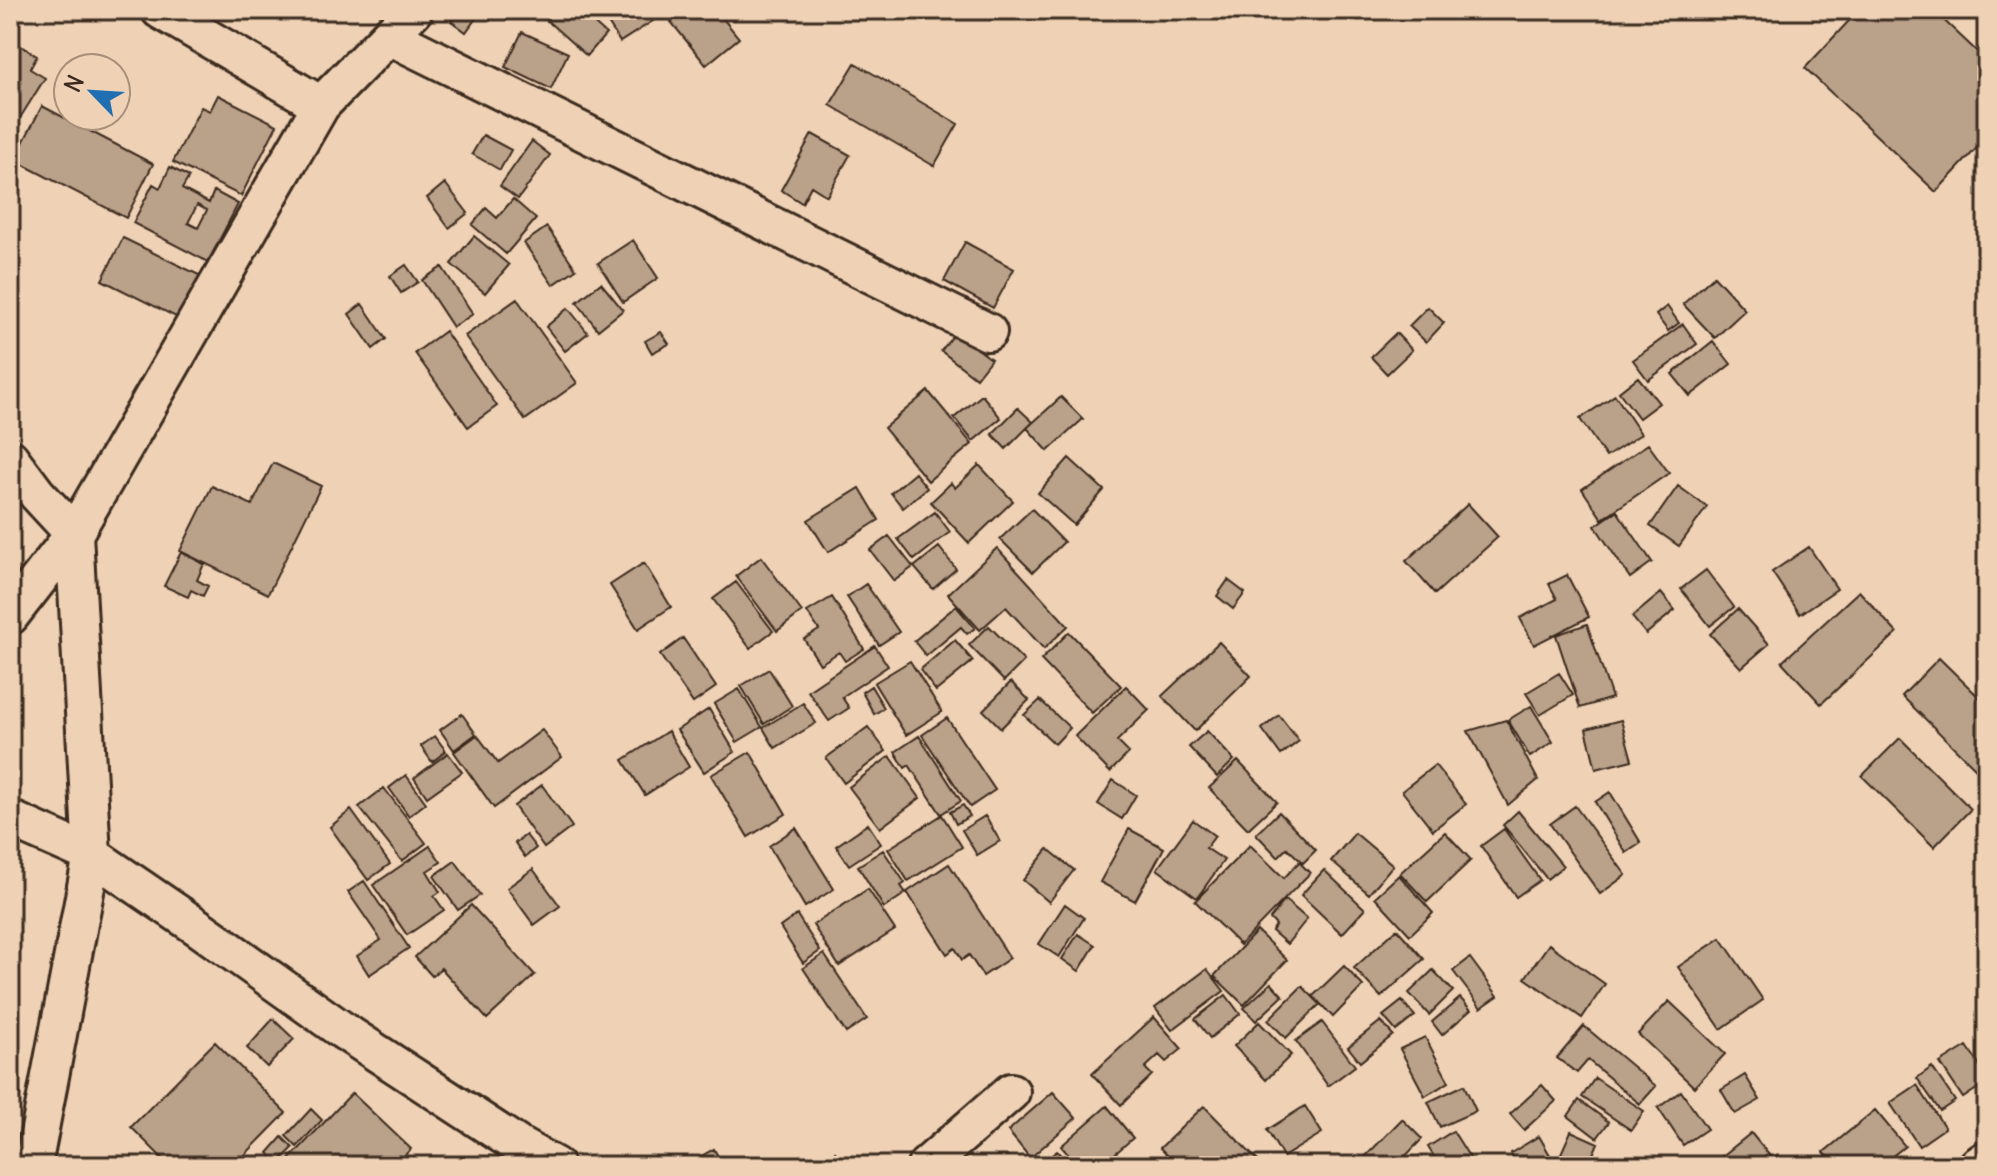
<svg xmlns="http://www.w3.org/2000/svg" width="1997" height="1176" font-family="Delius,sans-serif">
<style>
.building{fill:#baa18a;stroke:#3b2a1e;stroke-width:2;fill-rule:evenodd}
.lines{fill:none;stroke-linecap:round;stroke-linejoin:round}
.minor-casing{stroke:#3b2a1e;stroke-width:42}
.minor{stroke:#efd2b6;stroke-width:36}
</style>
<rect width="100%" height="100%" fill="#efd2b6"/>
<filter id="ink" filterUnits="userSpaceOnUse"><feTurbulence type="fractalNoise" baseFrequency=".0125" numOctaves="2"/><feDisplacementMap in="SourceGraphic" scale="16" xChannelSelector="R" yChannelSelector="G"/><feConvolveMatrix kernelMatrix="1 2 1 2 8 2 1 2 1" color-interpolation-filters="sRGB"/></filter>
<g filter="url(#ink)">
<!-- building -->
<path class="building" d="M459,10L481,11L466,32L451,21Z
M552,10H579L606,34L587,56L544,18Z
M600,10H654L659,17L620,42Z
M686,10H716L739,38L706,65L671,22Z
M1859,10H1933L1987,61V137L1936,192L1805,68Z
M522,32L568,53L551,89L505,67Z
M10,39L37,56L30,69L45,78L20,118L10,112Z
M855,63L958,124L934,166L830,105Z
M218,95L277,125L241,196L173,162L201,107L210,111Z
M42,106L153,164L126,218L14,160Z
M812,134L850,155L827,196L811,186L802,203L781,190Z
M483,135L511,150L500,170L472,154Z
M532,141L550,155L518,199L500,186Z
M170,167L189,177L182,189L209,203L214,191L238,204L208,262L133,223L153,184L160,188ZM197,205L207,210L198,228L188,223Z
M445,183L468,213L449,228L427,198Z
M513,199L536,219L506,254L472,225L486,208L497,218Z
M547,227L576,269L553,285L524,243Z
M474,236L509,265L485,293L451,264Z
M123,238L201,276L180,319L102,280Z
M633,240L658,278L623,302L598,263Z
M965,242L1014,269L993,308L944,281Z
M406,265L418,282L401,293L390,276Z
M442,267L473,314L453,327L422,280Z
M1714,276L1745,310L1715,338L1683,304Z
M601,283L623,310L598,330L577,302Z
M517,299L577,383L525,420L465,336Z
M362,304L386,339L373,349L349,314Z
M1667,306L1679,323L1668,331L1656,315Z
M1428,307L1444,323L1426,342L1409,326Z
M568,308L588,333L565,351L546,327Z
M1683,324L1697,344L1648,380L1633,360Z
M445,331L497,406L468,427L415,353Z
M661,332L669,344L652,353L645,341Z
M956,332L991,359L976,378L941,351Z
M1396,333L1412,350L1387,374L1371,357Z
M1713,341L1731,364L1690,396L1672,374Z
M1638,377L1659,403L1639,418L1619,392Z
M928,391L972,444L928,481L884,428Z
M982,395L1001,418L973,441L954,418Z
M1615,395L1641,434L1606,457L1580,419Z
M1061,397L1083,419L1048,451L1027,428Z
M1018,408L1033,422L1006,449L992,434Z
M1648,444L1669,473L1602,519L1582,489Z
M1069,458L1104,490L1074,525L1038,493Z
M273,463L321,486L268,594L180,551L212,486L252,505Z
M979,465L1013,501L969,543L931,502L951,483L955,488Z
M915,473L927,488L903,508L891,493Z
M1678,486L1707,507L1679,546L1650,526Z
M860,488L879,520L828,552L808,520Z
M1468,504L1498,537L1435,594L1406,561Z
M1032,509L1064,542L1033,572L1000,539Z
M1617,511L1652,562L1630,578L1595,526Z
M935,512L950,532L914,560L898,539Z
M889,536L913,567L894,581L870,550Z
M939,547L956,569L933,589L914,567Z
M1809,547L1837,589L1800,614L1772,572Z
M997,548L1068,626L1044,649L1006,607L980,630L948,594Z
M181,552L204,564L197,580L208,586L203,596L191,590L188,597L164,586Z
M761,557L802,612L777,631L736,576Z
M644,563L671,607L638,629L610,585Z
M1706,570L1734,607L1710,626L1681,589Z
M1567,575L1589,617L1534,645L1520,618L1557,599L1549,584Z
M1228,580L1245,593L1233,609L1217,596Z
M736,582L773,631L750,648L713,599Z
M866,584L899,632L879,645L847,597Z
M1859,591L1897,633L1821,704L1782,662Z
M1661,593L1675,610L1646,634L1632,617Z
M832,597L864,649L845,661L839,652L820,664L804,639L819,630L807,612Z
M956,606L975,628L967,634L961,627L926,656L914,641Z
M1738,609L1769,644L1741,668L1710,634Z
M1587,624L1612,698L1580,708L1556,635Z
M989,626L1024,661L1004,681L969,645Z
M1069,632L1121,686L1092,713L1041,660Z
M683,638L716,687L693,703L660,655Z
M955,640L973,661L936,691L920,670Z
M1219,642L1251,676L1195,731L1162,696Z
M875,646L888,666L842,697L849,708L829,721L808,691Z
M1939,658L1987,705V780L1902,696Z
M910,661L942,712L906,735L874,683Z
M769,669L792,706L764,724L741,686Z
M1559,673L1573,695L1540,715L1526,693Z
M1011,682L1029,700L1001,728L983,710Z
M871,686L884,708L874,714L862,692Z
M1126,686L1149,710L1117,741L1129,753L1110,772L1075,736Z
M739,689L762,727L737,742L714,704Z
M1040,700L1070,728L1055,744L1024,715Z
M803,703L816,723L775,748L763,728Z
M1531,706L1553,742L1530,757L1508,720Z
M709,709L735,752L704,772L677,730Z
M462,714L476,734L454,750L440,730Z
M1279,715L1299,741L1281,755L1262,729Z
M947,718L995,790L970,807L922,735Z
M1506,720L1538,780L1508,805L1468,731Z
M1621,720L1632,760L1596,769L1586,729Z
M868,727L886,751L844,783L826,758Z
M542,730L562,757L494,808L454,752L477,735L498,763Z
M668,731L689,767L645,795L623,760Z
M1207,731L1234,760L1217,777L1189,747Z
M435,736L446,751L432,762L421,746Z
M919,736L961,801L941,814L909,765L905,768L895,752Z
M1900,738L1971,809L1934,847L1862,776Z
M750,752L786,814L748,837L711,775Z
M448,753L462,772L427,797L414,778Z
M890,756L920,798L880,828L849,787Z
M1238,761L1277,802L1248,829L1209,788Z
M1435,765L1466,804L1433,830L1402,791Z
M406,775L426,803L409,816L389,788Z
M1113,780L1136,795L1122,819L1098,804Z
M542,785L572,827L544,848L514,806Z
M384,788L426,843L402,861L359,807Z
M1610,792L1641,843L1626,853L1595,802Z
M963,805L970,816L956,824L950,812Z
M1575,806L1626,875L1600,894L1550,824Z
M351,810L390,864L368,880L330,827Z
M1518,811L1563,866L1547,879L1503,825Z
M1279,812L1316,850L1303,863L1287,848L1278,857L1256,834Z
M942,815L962,847L908,881L888,849Z
M985,816L1000,841L977,855L962,830Z
M1193,820L1215,836L1206,848L1224,860L1197,898L1157,869Z
M868,824L881,844L849,865L836,846Z
M796,828L834,889L805,907L769,846Z
M1129,829L1164,848L1135,901L1100,882Z
M1504,829L1540,880L1516,897L1481,846Z
M1445,832L1471,860L1427,902L1400,873Z
M1355,833L1393,865L1369,894L1331,861Z
M526,835L536,848L525,857L515,843Z
M1250,845L1284,878L1299,862L1310,873L1240,945L1195,901Z
M430,846L441,862L427,871L440,892L434,896L444,910L407,935L373,885Z
M1048,849L1074,870L1049,902L1023,880Z
M883,850L905,883L901,886L906,893L884,908L858,866Z
M455,861L480,895L458,910L434,876Z
M949,864L1010,958L983,976L969,955L962,960L955,948L947,954L907,892Z
M533,869L560,906L534,925L507,888Z
M1324,870L1365,909L1342,934L1301,895Z
M1399,875L1433,913L1410,935L1375,897Z
M364,881L409,948L369,975L357,956L381,940L348,892Z
M868,889L895,930L839,966L813,925Z
M1285,900L1307,919L1287,944L1272,931L1276,925L1270,919Z
M1065,904L1084,918L1059,957L1039,944Z
M471,905L535,975L487,1019L441,968L432,976L415,957Z
M797,915L820,951L803,963L780,927Z
M1397,929L1424,959L1381,997L1354,968Z
M1257,931L1287,960L1244,1005L1214,976Z
M1078,934L1095,945L1079,971L1062,959Z
M1721,938L1763,1000L1721,1029L1678,967Z
M1549,944L1605,984L1582,1018L1525,978Z
M824,954L867,1019L846,1033L803,968Z
M1470,958L1498,996L1481,1008L1453,971Z
M1344,966L1363,986L1333,1017L1313,996Z
M1207,969L1224,991L1172,1030L1155,1008Z
M1433,970L1453,991L1429,1015L1409,993Z
M1271,983L1283,996L1256,1021L1244,1008Z
M1302,986L1320,1004L1286,1038L1268,1020Z
M1226,995L1240,1014L1210,1038L1195,1019Z
M1460,998L1471,1010L1442,1035L1432,1022Z
M1402,1001L1415,1016L1396,1031L1383,1016Z
M1669,1001L1725,1054L1694,1087L1638,1034Z
M1154,1017L1182,1049L1166,1062L1159,1055L1145,1068L1152,1075L1121,1105L1092,1074Z
M273,1019L294,1039L267,1067L247,1048Z
M1381,1021L1393,1035L1360,1062L1348,1047Z
M1259,1022L1291,1055L1266,1080L1234,1046Z
M1322,1022L1355,1066L1328,1086L1296,1041Z
M1584,1026L1656,1086L1640,1104L1588,1060L1577,1073L1557,1058Z
M1425,1037L1449,1082L1425,1096L1400,1049Z
M215,1042L286,1113L234,1166H170L131,1127Z
M1967,1046L1987,1076V1082L1963,1098L1940,1063Z
M1932,1067L1955,1101L1940,1111L1917,1078Z
M1745,1075L1760,1100L1735,1114L1721,1090Z
M1595,1078L1644,1111L1631,1130L1582,1097Z
M1464,1085L1476,1111L1440,1127L1428,1102Z
M1542,1085L1556,1101L1524,1130L1510,1114Z
M1917,1085L1945,1128L1919,1146L1890,1103Z
M1681,1091L1707,1129L1683,1145L1658,1108Z
M1053,1092L1076,1118L1030,1158L1008,1131Z
M352,1093L411,1149L394,1166H283Z
M1579,1100L1609,1122L1597,1138L1568,1116Z
M1107,1106L1133,1138L1101,1166H1078L1061,1146Z
M1204,1106L1263,1166H1178L1160,1148Z
M1305,1106L1322,1133L1283,1157L1267,1130Z
M311,1109L322,1120L297,1147L286,1136Z
M1875,1110L1905,1146L1880,1166H1835L1824,1152Z
M1402,1119L1422,1139L1396,1166H1364L1360,1162Z
M1453,1131L1475,1166H1440L1428,1147Z
M1571,1131L1598,1143L1588,1166H1576L1559,1158Z
M1751,1133L1778,1166H1710Z
M1539,1136L1554,1162L1548,1166H1518L1511,1153Z
M282,1137L293,1148L278,1163L268,1153Z
M714,1149L723,1166H684Z
M1057,1151L1070,1166H1048L1044,1161Z
M835,1152L849,1166H821Z"/>
<g class="lines">
<!-- minor casing -->
<g class="minor-casing">
<path id="minor" d="M160,10L321,105
M389,36L988,332
M10,458L37,494L74,534L92,855L33,1166
M10,616L74,534L321,105L414,10
M10,819L92,855L199,928L342,1030L521,1147L555,1166
M926,1166L1011,1092
M1977,1166L1987,1159"/>
</g>
<!-- minor -->
<use href="#minor" class="minor"/>
</g>
</g>
<!-- margin -->
<rect width="1997" height="1176" fill="none" stroke="#efd2b6" stroke-width="40"/>
<rect x="20" y="20" width="1957" height="1136" fill="none" stroke="#3b2a1e" stroke-width="3" filter="url(#ink)"/>
<!-- north arrow -->
<g transform="translate(92 92) rotate(295)"><circle r="38" fill="#efd2b6" stroke="#a78f79" stroke-width="2"/>
<path d="M0-6L14 30L0 20L-14 30Z" fill="#1f6fb2"/>
<text y="-12" font-size="22" font-weight="bold" text-anchor="middle" fill="#3b2a1e">N</text>
</g>
</svg>
